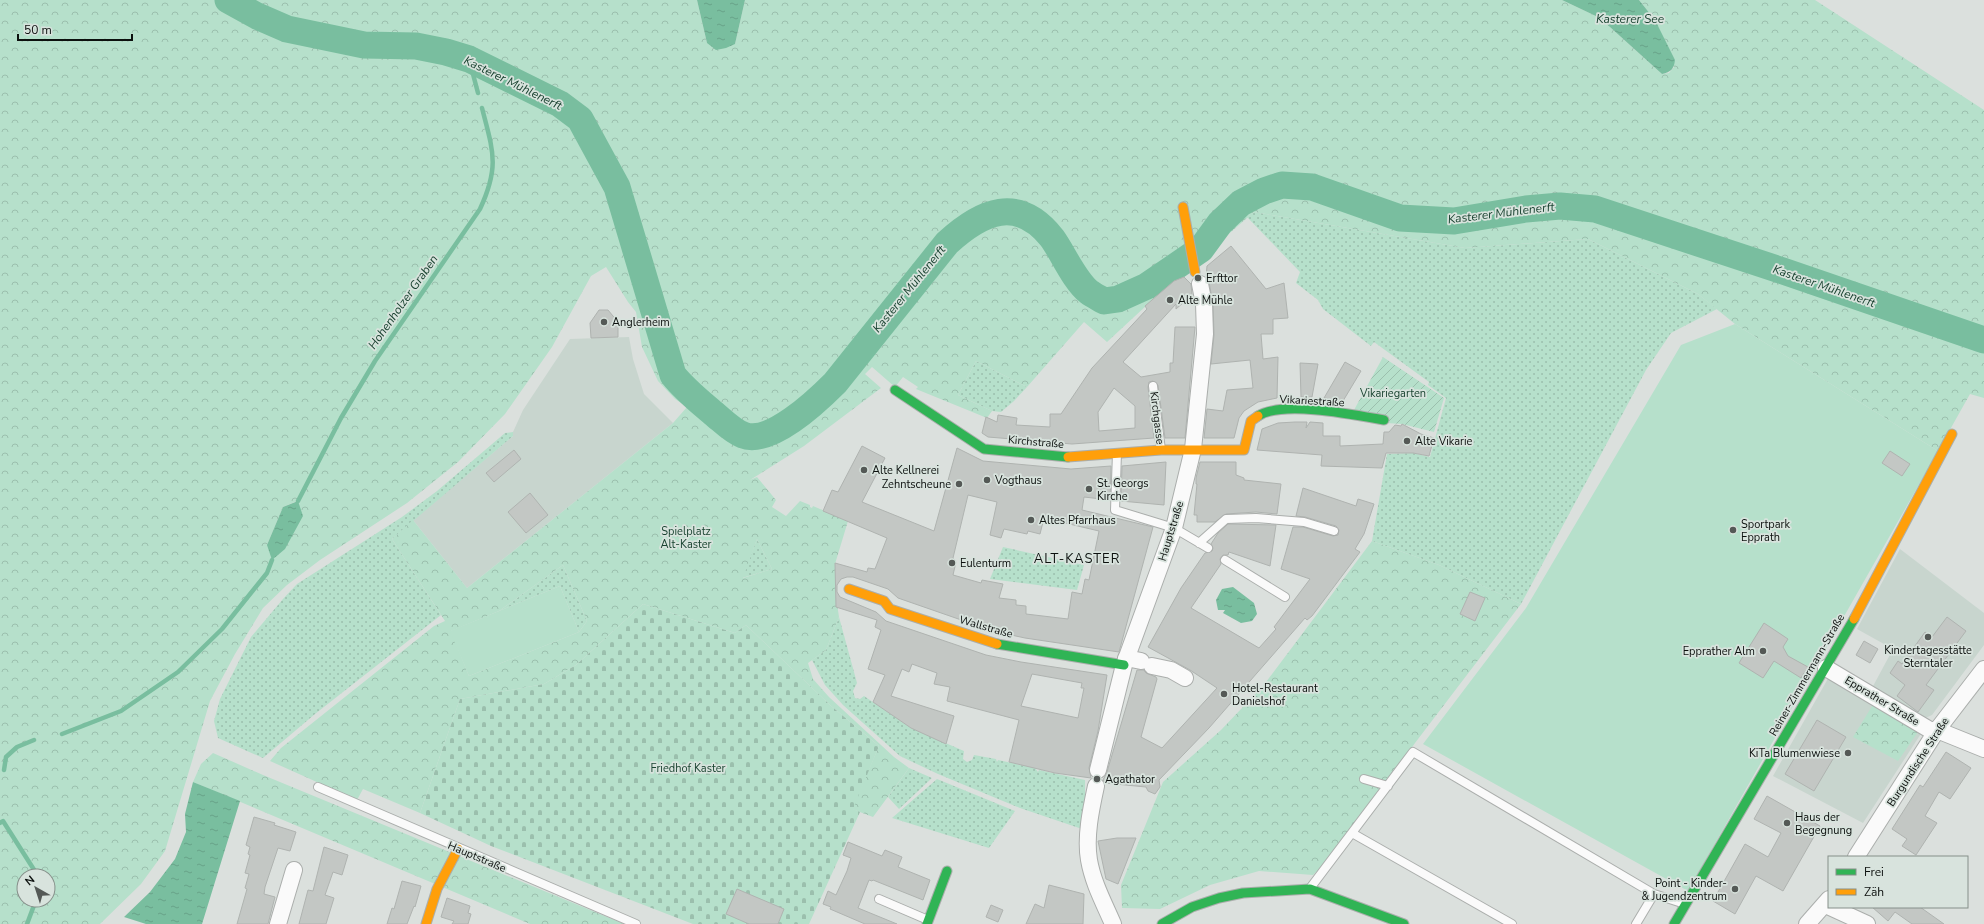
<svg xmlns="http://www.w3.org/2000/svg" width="1984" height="924" font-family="'Nunito Sans',sans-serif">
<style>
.built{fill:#c8d5ce}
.grass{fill:url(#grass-dots)}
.forest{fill:url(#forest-crowns);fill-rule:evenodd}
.cemetery{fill:url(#cemetery-stones)}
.garden{fill:url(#garden-furrows)}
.pitch{fill:#b6e0cb}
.water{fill:url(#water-ripples)}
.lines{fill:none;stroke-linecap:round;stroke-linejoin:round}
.stream{stroke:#79be9f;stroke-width:4.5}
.river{stroke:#79be9f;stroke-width:27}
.building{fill:#c3c7c4;stroke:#afb3b0;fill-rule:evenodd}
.lane-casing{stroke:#abaeac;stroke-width:10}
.street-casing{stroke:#abaeac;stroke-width:18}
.fast-casing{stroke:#abaeac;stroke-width:11}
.slow-casing{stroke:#abaeac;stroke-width:11}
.lane{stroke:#fafafa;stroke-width:8}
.street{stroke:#fafafa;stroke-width:16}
.fast{stroke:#30b455;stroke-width:9}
.slow{stroke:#ff9f0a;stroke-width:9}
.poi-dot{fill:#545956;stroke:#d8e3dd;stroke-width:1.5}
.labels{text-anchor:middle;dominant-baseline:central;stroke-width:3.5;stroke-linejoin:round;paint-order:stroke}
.poi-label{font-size:11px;fill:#0c100e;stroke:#d8e3dd;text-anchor:start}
.park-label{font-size:11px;fill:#1a4431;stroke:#d8e3dd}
.street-label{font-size:11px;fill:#0c100e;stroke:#d8e3dd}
.water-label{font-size:12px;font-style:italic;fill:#194230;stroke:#d8e3dd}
.quarter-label{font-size:13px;letter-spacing:1px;fill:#0c100e;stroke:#d8e3dd}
</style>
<defs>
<pattern id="grass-dots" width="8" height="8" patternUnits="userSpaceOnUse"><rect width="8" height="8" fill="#b6e0cb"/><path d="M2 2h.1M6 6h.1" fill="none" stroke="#9bbfad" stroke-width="1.8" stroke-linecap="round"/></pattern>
<pattern id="forest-crowns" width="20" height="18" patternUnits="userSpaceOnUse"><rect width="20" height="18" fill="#b6e0cb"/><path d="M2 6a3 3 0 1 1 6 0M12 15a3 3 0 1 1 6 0" fill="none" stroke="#9bbfad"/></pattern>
<pattern id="cemetery-stones" width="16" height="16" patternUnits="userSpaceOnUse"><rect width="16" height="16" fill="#b6e0cb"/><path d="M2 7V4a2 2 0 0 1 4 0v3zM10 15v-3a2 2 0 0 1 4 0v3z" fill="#9bbfad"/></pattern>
<pattern id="garden-furrows" width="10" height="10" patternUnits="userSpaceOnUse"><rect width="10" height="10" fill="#b6e0cb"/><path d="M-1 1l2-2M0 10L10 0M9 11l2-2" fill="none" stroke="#9bbfad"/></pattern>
<pattern id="water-ripples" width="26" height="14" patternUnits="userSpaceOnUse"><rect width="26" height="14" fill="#79be9f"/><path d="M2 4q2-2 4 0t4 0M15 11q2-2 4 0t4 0" fill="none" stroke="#67a288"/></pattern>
</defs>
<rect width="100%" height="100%" fill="#dbe0dd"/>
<!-- built -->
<path class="built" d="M629,337L633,359L644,394L673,423L467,588L413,520L513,436V432L523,410L570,339Z
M1900,549L1984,613V645L1932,715L1923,719L1872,688L1893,649L1857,629Z
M1830,675L1924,729L1863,823L1773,776Z"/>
<!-- grass -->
<path class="grass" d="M1254,212L1465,248L1588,239L1698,294L1717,309L1671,333L1646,370L1521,604L1439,565L1372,541L1387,454L1413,453L1430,457L1446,398L1428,385L1429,382L1374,342L1371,346L1323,309L1318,300L1296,283L1300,272L1247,217Z
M976,361L1027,387L1014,401L1001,412L992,411L958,395Z
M513,432V436L392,539L441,615L315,714L263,758L218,738L214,721L220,699L251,637L283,599L297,584L402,517L437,491L505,433Z
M757,539L772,569L742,578Z
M1003,547L1084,565L1077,590L990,579Z
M563,565L587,621L579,632L560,586L499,611Z
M839,617L857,683L853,691L855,698L860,699L864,696L911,728L964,751L963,759L967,762L972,760L974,755L996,759L997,762L998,760L1035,768L1038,772L1039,770L1085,780V830L1020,808L938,774L900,756L843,705L825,685L812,660L826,650Z
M909,768L932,778L899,809L888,797Z
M937,779L1015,811L989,848L892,818Z"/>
<!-- forest -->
<path class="forest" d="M0,0H697L707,43L735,44L745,0H1562L1600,18L1662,74L1669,73L1674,67L1655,20L1639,0H1815L1984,110V398L1970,394L1938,451L1735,324L1698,294L1588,239L1465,248L1254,212L1147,305L1107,342L1084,322L1027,387L976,361L958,395L992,411L987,418L916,389L918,387L903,377L895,387L872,367L865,374L881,388L804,446L750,480L757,477L776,500L772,507L786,516L800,501L810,505V507L812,508L813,506L848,521L835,564L836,597L839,617L826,650L808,663L813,679L829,697L894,757L909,768L873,817L852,809L879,746L830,705L746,625L735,633L643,604L576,665L544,684L460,699L420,813L363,789L357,800L270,761L281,748L434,626L445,621L392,539L413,520L467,588L673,423L687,407L675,399L658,381L642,347L636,312L628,302L606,267L591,276L552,347L505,414L458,462L407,503L320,560L287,585L263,608L235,654L210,701L165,851L141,884L100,924H0ZM297,501L267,545L283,507ZM757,539L772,569L743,578ZM563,565L587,621L579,632L469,676L451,631L499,611ZM24,876H48V900H24Z
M1372,541L1439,565L1521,604L1415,743L1338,851L1313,875L1259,871L1210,885L1160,909L1122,908L1121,885L1163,782L1221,730L1263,686Z
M1874,703L1920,729L1898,761L1853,737Z
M213,753L263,775L624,924H530L193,782L201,764Z"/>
<!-- cemetery -->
<path class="cemetery" d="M643,604L735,633L746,625L830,705L879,746L853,809L860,812L809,924H693L491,846L420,813L460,699L544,684L576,665Z"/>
<!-- garden -->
<path class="garden" d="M1383,357L1444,398L1434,432L1402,424L1386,423L1354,410Z"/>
<!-- pitch -->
<path class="pitch" d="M1735,324L1938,451L1688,891L1423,744L1526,608L1681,345Z
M560,586L579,632L469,676L450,631Z"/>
<!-- water -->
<path class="water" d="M697,0H745L735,44L726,48L716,50L707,43Z
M1562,0H1639L1655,20L1675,60C1674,69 1671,72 1662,74L1600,18Z
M298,501L303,516L285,549L272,560L267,545L283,507Z
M1233,587L1254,603L1257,614L1252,621L1241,623L1223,613L1225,610H1218L1216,600L1222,589Z
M193,782L240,801L202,924H146L124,917L150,892L175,859L186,832L185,814Z"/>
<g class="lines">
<!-- stream -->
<path class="stream" d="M469,59L478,93
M298,501L341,418L375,361L480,209C500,166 493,151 482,108
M62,734L121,711L178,672L222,629L267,573L272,560
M4,770L6,757L17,747L34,740
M0,823L3,821L38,876
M27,924L36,900"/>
<!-- river -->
<path class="river" d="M228,0L257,16L287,29L364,45L416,46L446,52L469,59L560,104L580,119L617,187L673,375C685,390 699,401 713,413C722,420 732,431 743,435C770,446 817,401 835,383L947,243C982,211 1018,195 1052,238C1063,253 1074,280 1089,292C1093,295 1099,298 1104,301L1118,299L1147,286L1201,249L1220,223L1241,203L1264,191L1282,185L1312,187L1400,218L1454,221L1526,209L1560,206L1595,209L1783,271L1984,340"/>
</g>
<!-- building -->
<path class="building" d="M1231,246L1266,289L1284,283L1288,318L1273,319V334H1261L1263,359L1278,357L1277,398L1258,402L1244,411L1239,418L1234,438H1204L1207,409L1223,411L1227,390L1253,388L1250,360L1211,364L1214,335L1213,304L1209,282L1206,277L1207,266Z
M1184,277L1191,284L1192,295L1176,309V304L1123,362L1141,377L1170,372V363H1173L1175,327H1195L1185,438H1165L1158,385L1153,381L1149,382L1148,387L1154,438L1072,444L988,437L982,433L986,417L997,422L998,415L1017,418L1016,425L1050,427V414H1061L1092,368L1147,309L1145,306L1174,281ZM1114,388L1135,406V428L1099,431L1098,412Z
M599,310H608L618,322V337L591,338L590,323Z
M1345,362L1361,371L1343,401L1324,398Z
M1300,363L1318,364L1312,397H1301Z
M1295,422H1307L1306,428L1310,422L1323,423V436H1340V446L1383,444L1384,432H1389L1395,425L1401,426L1402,424L1421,434L1434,438L1429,456L1413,453H1386L1382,468L1321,466L1322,455L1257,450L1262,429L1278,423Z
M862,446L885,458L862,502L934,531L957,448L983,461L1071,469L1111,466L1110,500L1084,497L1082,510L1153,527L1119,652L1025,638L993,631L898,598L888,589L853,577H847L841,579L837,585V592L840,597L876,612L886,621L986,655L1021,662L1107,675L1098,731L1089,768L1091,778L1055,773L1009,762L1019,720L947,701L950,687L934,684L937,673L912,664L909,672L902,669L891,696L954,716L946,744L911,728L873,702L885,675L868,669L881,630L875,627L877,620L836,607L835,563L867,572L868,568L875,569L887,538L823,511L832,490L838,492ZM968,495L997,502L990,535L1001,538L1004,529L1027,534L1028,531L1040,534L1044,518L1099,531L1089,580L1085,579L1082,594L1072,592L1068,619L1026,614V606L1016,605V600L999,598L1003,584L982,580L981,583L953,575L956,562L953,558ZM1032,674L1082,683L1081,688H1084L1078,718L1021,706Z
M514,450L521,459L494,482L486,473Z
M1890,451L1910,464L1902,476L1882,463Z
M1166,462L1164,505L1121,501L1122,466Z
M1200,462H1236V475L1244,478V480L1281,484L1277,514L1256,512L1226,514L1215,522H1197V515H1194L1197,484H1196V478Z
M1303,488L1356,506L1358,499L1374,504L1364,534L1355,549L1360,552L1312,616L1307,620L1305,618L1209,728L1159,780L1160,787L1155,794L1148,791L1146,787L1105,783L1103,780L1107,772L1137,670H1144L1146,673L1156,677L1157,679L1141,737L1162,748L1217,688L1190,670L1148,647L1181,588L1205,553L1212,551L1213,548L1211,544L1218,533L1228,524L1276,525L1270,566L1229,552L1228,555H1223L1220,559L1221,564L1191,608L1259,648L1276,629L1274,627L1310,579L1281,569L1293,527H1303L1333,536L1338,535L1339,530L1336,526L1305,517L1296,516Z
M530,493L548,515L526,533L508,512Z
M1470,592L1485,598L1475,621L1460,614Z
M1947,617L1966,631L1926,685L1934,690L1918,712L1897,696L1905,685L1890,673L1898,661L1902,664L1925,632L1932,637Z
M1764,623L1788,639L1783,647L1788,656L1808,667L1801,678L1774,661L1763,678L1739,663Z
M1864,641L1878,649L1870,663L1856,655Z
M1817,720L1846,737L1814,791L1785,774Z
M1946,752L1971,768L1950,799L1939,792L1925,816L1937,823L1916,855L1902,846L1907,839L1892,829L1920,785L1923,787Z
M1767,796L1820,826L1783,891L1756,876L1735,914L1713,901L1745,844L1768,857L1781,833L1754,819Z
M254,817L275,823L274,825L296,832L290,851L278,848L265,887L264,894L275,897L268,924H237L247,889L245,888L249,874L245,873L250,855L248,854L250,847L246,845Z
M1117,838H1136L1118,884L1106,879L1098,841Z
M848,842L882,856L885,850L902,857L898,867L930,880L923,900L873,880L872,881L869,880L858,908L897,924H865L830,909L831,907L823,904L828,891L836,895L847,871L851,858L843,855Z
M324,847L348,855L342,875L333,872L325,895L334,898L326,924H299L308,890L313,891Z
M402,881L421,886L415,907L414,906L407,924H387L392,908L394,909Z
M1049,885L1084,894L1083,924H1026L1035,904L1044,908Z
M737,889L784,909L778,924H749L726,914Z
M447,898L470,906L468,913L471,914L468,924H452L454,921L441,917Z
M991,905L1003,910L998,922L986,917Z
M1872,907H1920L1944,924H1912L1895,912L1888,921Z"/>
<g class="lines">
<!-- lane casing -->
<g class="lane-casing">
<path id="lane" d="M1153,386L1161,450
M1117,453L1115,510L1174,528L1208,548
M1199,543L1226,519L1256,518L1304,522L1334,531
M1225,560L1285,597
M1364,779L1388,786
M318,787L636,924
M1352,833L1512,924
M1311,887L1413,752L1654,894L1636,924
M1654,894L1685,904
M879,899L928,920"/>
</g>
<!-- street casing -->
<g class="street-casing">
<path id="street" d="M1126,658L1141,661
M1152,666L1171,670L1185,678
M1826,668L1930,730H1937L1984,749
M1098,770L1124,665L1174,528L1193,449L1205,334L1204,304L1200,284
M1096,786C1091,809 1085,837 1089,860C1093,883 1104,903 1113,924
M1856,857L1937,730L1984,669
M1830,907L1867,924
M278,924L294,870
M1807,924L1829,899"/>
</g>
<!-- fast casing -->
<g class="fast-casing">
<path id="fast" d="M895,390L984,449L1068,457
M1258,416C1283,400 1356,415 1384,420
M997,644L1124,665
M927,924L947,871
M1162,924L1192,907L1219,898L1243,893L1310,889L1404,924
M1674,924L1854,619"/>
</g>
<!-- slow casing -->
<g class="slow-casing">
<path id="slow" d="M1183,207L1195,272
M1068,457L1161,450H1244L1251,421L1258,416
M849,589L884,601L890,609L997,644
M1854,619L1952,434
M426,924L437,889L458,849"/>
</g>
<!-- lane -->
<use href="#lane" class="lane"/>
<!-- street -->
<use href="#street" class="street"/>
<!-- fast -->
<use href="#fast" class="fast"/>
<!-- slow -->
<use href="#slow" class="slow"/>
</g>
<!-- markers -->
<g class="poi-dot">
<circle cx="1198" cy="278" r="4"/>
<circle cx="1170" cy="300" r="4"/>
<circle cx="604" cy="322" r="4"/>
<circle cx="1407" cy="441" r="4"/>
<circle cx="864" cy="470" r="4"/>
<circle cx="987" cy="480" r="4"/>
<circle cx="959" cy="484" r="4"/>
<circle cx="1089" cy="489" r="4"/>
<circle cx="1031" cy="520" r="4"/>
<circle cx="1733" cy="530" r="4"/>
<circle cx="952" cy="563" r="4"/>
<circle cx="1928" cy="637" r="4"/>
<circle cx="1763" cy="651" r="4"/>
<circle cx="1224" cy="694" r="4"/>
<circle cx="1848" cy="753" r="4"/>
<circle cx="1097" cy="779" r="4"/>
<circle cx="1787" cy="823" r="4"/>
<circle cx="1735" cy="889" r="4"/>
</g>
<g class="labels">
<!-- poi labels -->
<g class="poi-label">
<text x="1206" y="278">Erfttor</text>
<text x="1178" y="300">Alte Mühle</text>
<text x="612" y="322">Anglerheim</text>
<text x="1415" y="441">Alte Vikarie</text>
<text x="872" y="470">Alte Kellnerei</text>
<text x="995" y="480">Vogthaus</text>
<text x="1097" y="483">St. Georgs<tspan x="1097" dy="13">Kirche</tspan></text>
<text x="951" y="484" text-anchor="end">Zehntscheune</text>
<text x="1039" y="520">Altes Pfarrhaus</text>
<text x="1741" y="524">Sportpark<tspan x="1741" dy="13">Epprath</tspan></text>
<text x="960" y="563">Eulenturm</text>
<text x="1928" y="650" text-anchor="middle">Kindertagesstätte<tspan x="1928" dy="13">Sterntaler</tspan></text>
<text x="1755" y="651" text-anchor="end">Epprather Alm</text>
<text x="1232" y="688">Hotel-Restaurant<tspan x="1232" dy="13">Danielshof</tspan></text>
<text x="1840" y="753" text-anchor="end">KiTa Blumenwiese</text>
<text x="1105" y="779">Agathator</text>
<text x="1795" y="817">Haus der<tspan x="1795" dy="13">Begegnung</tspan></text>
<text x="1727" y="883" text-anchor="end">Point - Kinder-<tspan x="1727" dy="13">&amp; Jugendzentrum</tspan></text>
</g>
<!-- park labels -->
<g class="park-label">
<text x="1393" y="393">Vikariegarten</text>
<text x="686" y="531">Spielplatz<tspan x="686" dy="13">Alt-Kaster</tspan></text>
<text x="688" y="768">Friedhof Kaster</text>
</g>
<!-- street labels -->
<g class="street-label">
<text transform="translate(1312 401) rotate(3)">Vikariestraße</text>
<text transform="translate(1157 418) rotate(83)">Kirchgasse</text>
<text transform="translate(1036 442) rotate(5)">Kirchstraße</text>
<text transform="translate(1171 531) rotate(-73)">Hauptstraße</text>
<text transform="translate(986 627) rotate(16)">Wallstraße</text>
<text transform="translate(1807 675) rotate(-60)">Reiner-Zimmermann-Straße</text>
<text transform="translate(1882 701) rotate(31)">Epprather Straße</text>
<text transform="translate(1918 762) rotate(-57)">Burgundische Straße</text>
<text transform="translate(477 857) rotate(23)">Hauptstraße</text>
</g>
<!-- water labels -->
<g class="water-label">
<text x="1630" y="19">Kasterer See</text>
<text transform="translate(513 83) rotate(26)">Kasterer Mühlenerft</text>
<text transform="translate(1501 213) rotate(-7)">Kasterer Mühlenerft</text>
<text transform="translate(1824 286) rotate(19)">Kasterer Mühlenerft</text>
<text transform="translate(909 289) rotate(-51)">Kasterer Mühlenerft</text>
<text transform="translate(403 302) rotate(-55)">Hohenholzer Graben</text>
</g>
<!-- quarter labels -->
<g class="quarter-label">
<text x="1077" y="559">ALT-KASTER</text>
</g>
</g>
<!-- legend -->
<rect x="1828" y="856" width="140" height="52" fill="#d8e3dd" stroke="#868f8a"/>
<rect x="1836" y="869" width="20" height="6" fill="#30b455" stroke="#868f8a"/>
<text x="1864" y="876" font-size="12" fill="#0c100e">Frei</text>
<rect x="1836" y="889" width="20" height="6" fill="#ff9f0a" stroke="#868f8a"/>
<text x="1864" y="896" font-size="12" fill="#0c100e">Zäh</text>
<!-- north arrow -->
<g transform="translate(36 888) rotate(321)"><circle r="19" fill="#d8e3dd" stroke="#868f8a"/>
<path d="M0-3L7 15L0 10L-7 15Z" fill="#545956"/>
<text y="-6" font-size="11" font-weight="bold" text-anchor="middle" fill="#0c100e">N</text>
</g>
<!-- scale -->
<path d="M18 34v6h114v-6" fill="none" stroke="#0c100e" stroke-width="2"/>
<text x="24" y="34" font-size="12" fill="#0c100e" stroke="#d8e3dd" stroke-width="3" paint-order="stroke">50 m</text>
</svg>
